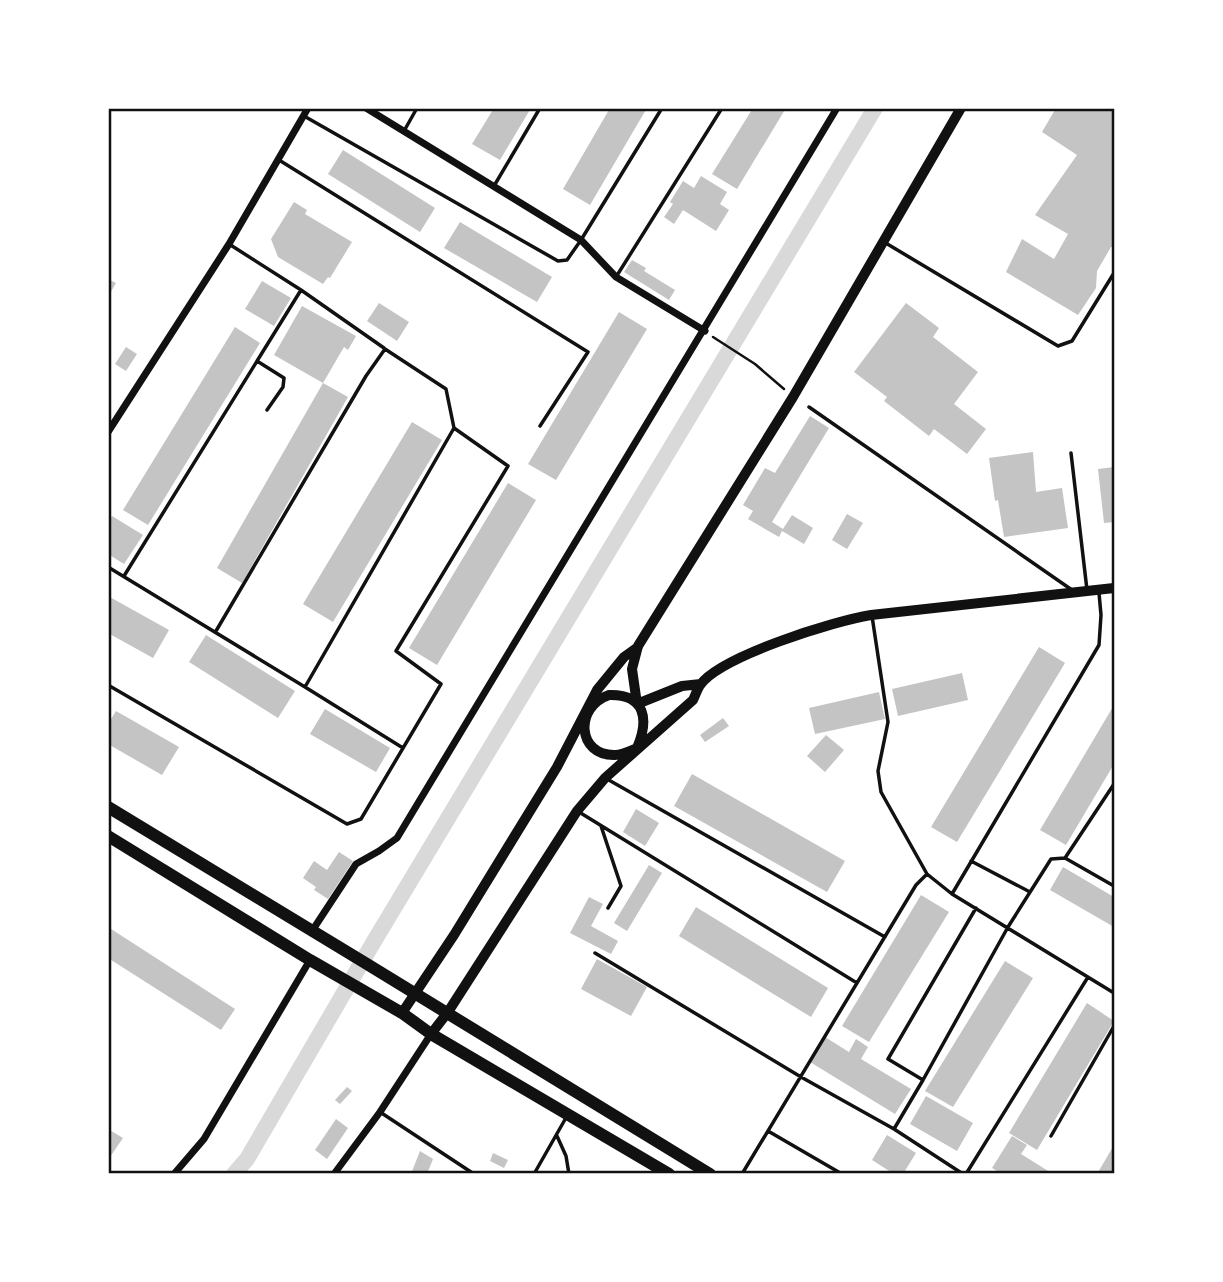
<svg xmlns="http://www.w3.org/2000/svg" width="1223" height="1282" font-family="Rubik,sans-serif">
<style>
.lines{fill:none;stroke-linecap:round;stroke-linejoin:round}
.canal{stroke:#d9d9d9;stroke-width:16}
.building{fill:#c4c4c4}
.path{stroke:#111;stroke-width:2.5}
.service{stroke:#111;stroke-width:3.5}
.minor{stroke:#111;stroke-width:7}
.tertiary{stroke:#111;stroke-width:10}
.primary{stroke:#111;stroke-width:12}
.neatline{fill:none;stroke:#111;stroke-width:2.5}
</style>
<rect width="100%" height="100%" fill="#fff"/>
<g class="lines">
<!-- canal -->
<path class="canal" d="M234,1174L247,1159L373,943L875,108"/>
</g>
<!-- building -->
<path class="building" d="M494,108H531L500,160L472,144Z
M610,108H647L590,205L563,189Z
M753,108H786L737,189L712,174Z
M1056,108H1114V247H1111L1097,271L1096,288L1078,315L1006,272L1022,239L1054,259L1068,234L1035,215L1077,155L1042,132Z
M343,150L435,208L420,232L328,174Z
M701,176L727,192L720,204L729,210L716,231L683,210L674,224L664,217L673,204L670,202L683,181L694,188Z
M294,202L307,210L305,214L352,242L330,278L328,277L323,284L278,257L271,239Z
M460,222L552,277L537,302L444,248Z
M632,260L646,268L644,271L675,290L669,300L624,272Z
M108,279L116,283L108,297Z
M262,281L291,298L274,326L245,309Z
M379,303L409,322L397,341L367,321Z
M906,303L939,328L933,337L978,372L954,404L986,429L967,454L934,429L929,436L884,401L887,397L854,372Z
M302,306L356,336L348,350L344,347L323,383L274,355Z
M619,312L647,329L556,480L528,464Z
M235,327L260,343L148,525L123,510Z
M126,347L137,354L126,371L115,364Z
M323,383L348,397L242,583L217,568Z
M810,416L829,428L772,522L783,529L792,515L813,528L804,544L782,531L779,537L748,519L753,511L743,505L765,468L775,473Z
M412,422L442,440L333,622L303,604Z
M1033,452L1036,492L1062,488L1068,528L1004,537L998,500L995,501L989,458Z
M1114,467V522L1104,523L1098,469Z
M508,483L536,500L437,665L409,648Z
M847,514L863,523L847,549L832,540Z
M112,516L143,535L124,564L108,554V522Z
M108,596L169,630L153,658L108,633Z
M206,635L295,691L278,718L189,662Z
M1039,647L1065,663L957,842L931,827Z
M962,673L968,700L898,716L892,689Z
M879,692L885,719L815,734L809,708Z
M1114,705V764L1066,845L1040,830Z
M325,709L390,748L376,772L310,734Z
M116,711L179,747L162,775L108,744V724Z
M723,718L729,726L705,742L700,735Z
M826,735L844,750L825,772L807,756Z
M692,774L845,861L827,892L674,806Z
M636,809L659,823L645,846L623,832Z
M339,852L353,861L328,899L314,890L316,887L303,878L314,861L327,870Z
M649,865L662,873L627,931L614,923Z
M1063,867L1114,897V927L1050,890Z
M921,895L949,912L869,1042L842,1026Z
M589,897L603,904L591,926L618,941L611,954L570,933Z
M696,907L828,988L811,1017L679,936Z
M108,927L235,1009L221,1030L108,958Z
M597,959L647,987L631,1016L581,989Z
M1005,961L1033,978L953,1107L925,1091Z
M1087,1003L1114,1021L1037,1150L1009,1133Z
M825,1037L849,1052L856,1039L868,1047L861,1059L911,1089L895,1114L810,1062Z
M347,1087L352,1091L340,1104L335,1100Z
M926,1096L973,1123L957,1151L910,1124Z
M336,1119L348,1128L327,1159L315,1150Z
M108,1129L123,1138L108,1160Z
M887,1135L916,1153L903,1174H894L872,1160Z
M1012,1136L1027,1145L1021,1154L1053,1174H1002L992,1168Z
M1114,1145V1174H1097Z
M420,1151L433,1159L427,1174H411Z
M493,1153L508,1160L504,1168L490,1161Z"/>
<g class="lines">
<!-- path -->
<path class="path" d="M713,337L755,364L784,389"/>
<!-- service -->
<path class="service" d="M304,116L558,261L567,260L581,240L662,108
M404,131L417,108
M279,160L588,352L540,426
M494,186L540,108
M884,242L1058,346L1072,341L1114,273
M229,244L301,290
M616,277L722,108
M257,361L284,378L283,387L267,410
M809,407L1072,590
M1071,453L1087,590
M108,567L305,687
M124,576L301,290L384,348
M872,616L888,722L878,771L881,792L927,874L952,894L1114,993
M216,631L366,376L385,349L446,389L454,428
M108,685L347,824L361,819L441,684L396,651L508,466L454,428L305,687L403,748
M607,779L885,937
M579,812L857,983
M601,826L621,886L608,908
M1065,858L1114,886
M971,861L1030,892
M952,894L1099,645L1101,615L1099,593
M595,953L801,1077L894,1129L923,1080L888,1059L976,908
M923,1080L1008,927L1051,859L1065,858L1114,784
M380,1112L474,1174
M894,1129L963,1174
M768,1131L842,1174
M557,1136L566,1156L569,1174
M1051,1136L1114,1026
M534,1174L567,1116
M742,1174L916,885L927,874
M966,1174L1088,977"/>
<!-- minor -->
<path class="minor" d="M366,108L581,240L616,277L705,331
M108,432L229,244L308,108
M312,931L356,864L379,851L397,838L837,108
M174,1174L204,1139L310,960
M334,1174L380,1112L431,1034"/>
<!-- tertiary -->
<path class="tertiary" d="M701,684L682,686L637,704L632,669L638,646L793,397L961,108
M609,695C646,694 649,720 637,748C630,751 622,755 615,755C577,756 574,707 609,695Z
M402,1013L454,935L557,767L597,690L624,657L638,647
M431,1034L448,1012L577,811L605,778L693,700C695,696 697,690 700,685C721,656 834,621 871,615L1114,588"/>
<!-- primary -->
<path class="primary" d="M108,807C309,929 510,1050 710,1174
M108,836L310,960L402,1013L431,1034L669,1174"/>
</g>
<!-- border -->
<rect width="1223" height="1282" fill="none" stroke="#ffffff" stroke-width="220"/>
<rect x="110" y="110" width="1003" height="1062" class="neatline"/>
</svg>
